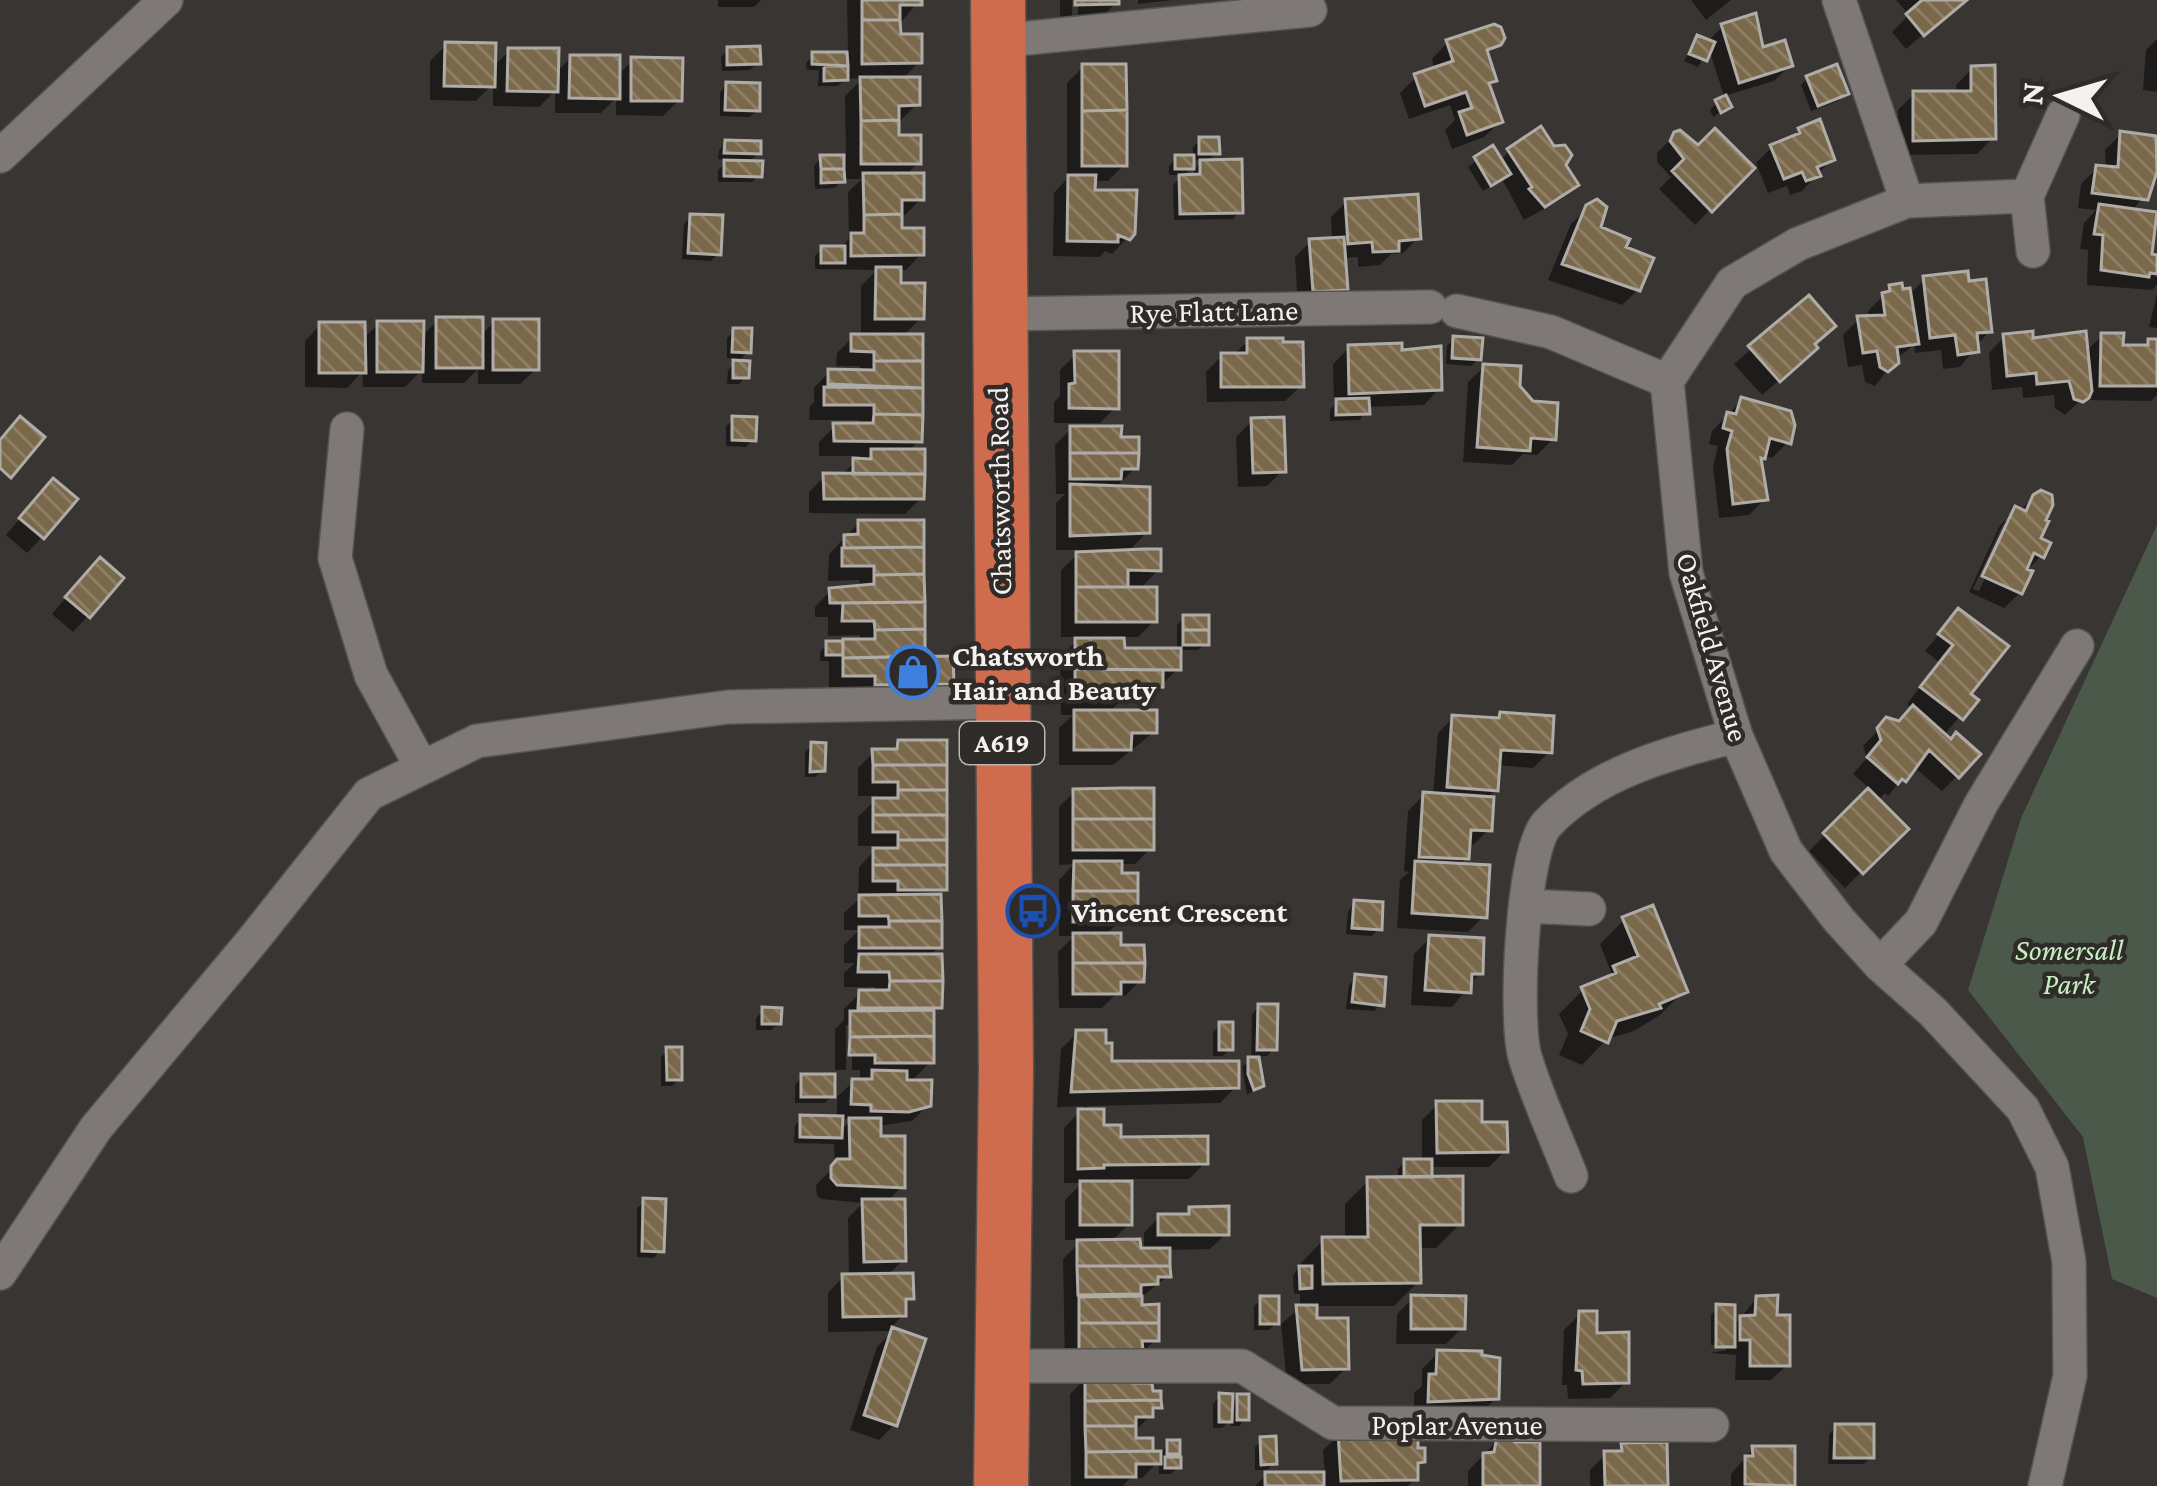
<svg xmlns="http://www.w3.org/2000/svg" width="2157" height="1486" font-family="'Crimson Pro',serif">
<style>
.park{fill:#4a5949}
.shadow{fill:#0007;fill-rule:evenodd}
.building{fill:url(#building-back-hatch);stroke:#afaca7;stroke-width:3}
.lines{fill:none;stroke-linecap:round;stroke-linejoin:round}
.minor-casing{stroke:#575351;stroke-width:36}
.trunk-casing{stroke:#575351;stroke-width:57}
.minor{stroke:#7e7976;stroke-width:33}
.trunk{stroke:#d06c4e;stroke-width:54}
.labels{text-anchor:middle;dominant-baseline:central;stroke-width:9;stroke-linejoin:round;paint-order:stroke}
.shield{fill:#2f2b28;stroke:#b9b6b3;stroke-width:3}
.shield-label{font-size:27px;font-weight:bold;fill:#f4f1ef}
.street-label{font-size:30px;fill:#f4f1ef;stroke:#2f2b28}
.poi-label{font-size:30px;font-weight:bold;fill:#f4f1ef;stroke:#2f2b28;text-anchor:start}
.park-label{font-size:30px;font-style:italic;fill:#c5f1c1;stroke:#2f2b28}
</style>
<defs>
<pattern id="building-back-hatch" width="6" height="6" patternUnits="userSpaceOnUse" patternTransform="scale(3)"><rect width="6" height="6" fill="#7a684b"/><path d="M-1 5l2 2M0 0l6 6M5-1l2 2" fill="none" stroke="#8e7e65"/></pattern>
</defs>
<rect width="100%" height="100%" fill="#393532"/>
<!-- park -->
<path class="park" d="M2157,525V1298L2112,1279L2083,1137L1968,990L2021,818Z"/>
<!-- shadow -->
<path class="shadow" d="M718,0H761L754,7H718Z
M847,0H919L903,20H897L898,37L919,62L902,80L917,104L901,120H896V138L918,163L905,176L921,199L905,215H899V231L921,254L906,270H898V286L921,318L902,337H920L919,440L908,452L921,498L905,514L809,513V492L825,476L840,477L860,456H819V442L835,426H859V420H809L810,406L814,402V388L829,372H859L860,366H836L837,353L853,337H861V286L877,270L815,269V256L822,249H839L849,239L848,192L862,179H842L835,188L815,189L814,166L821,158H846L845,96L863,78L845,79L838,86H818L819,70H807L806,63L813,56L848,55Z
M1060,0H1072V19H1060Z
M1078,0H1116V3L1100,19H1078Z
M1138,0H1173L1138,4Z
M1691,0H1731L1706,20Z
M1896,0H1963L1906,49L1892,32L1909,15Z
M1723,26L1761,51L1790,66L1774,81L1724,96L1709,49L1698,67L1684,61L1698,38L1707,42Z
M2157,39V92L2143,90L2146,50Z
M1447,43H1498L1485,56L1494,80L1487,86L1500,122L1484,137L1452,149L1445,130L1455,120L1450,105L1409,119L1400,93L1416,77L1435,70L1432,59Z
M446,45L493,67L509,51L555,73L571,58L617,76L633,60L679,100L663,116L616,115V98L601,113H555V91L539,107L493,106V84L476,101L430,100V61Z
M728,50L758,63L750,70L722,71L721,57Z
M1083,67L1124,165L1108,181H1092V193L1132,233L1112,254L1105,251L1100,257L1053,256L1054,193L1067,179V83Z
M1972,69L1993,138L1977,154L1898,155V110L1914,94H1957L1956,85Z
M1808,78L1845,94L1838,101L1811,111L1801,85Z
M727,85L757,110L750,117L720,116V92Z
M1717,103L1728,107L1713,117L1710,110Z
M1800,130L1832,159L1802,191L1790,195L1787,186L1768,193L1756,163L1772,147L1790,140Z
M2121,134L2157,142V180L2132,211L2149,257L2157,258V285L2152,290L2087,285L2088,250L2080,249L2084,223L2096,210L2078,208L2081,184L2097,168L2106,169L2105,150Z
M1673,137L1751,168L1695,225L1659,189L1671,177L1657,162V153Z
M1200,140L1217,152L1206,163L1240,211L1233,219L1174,220L1173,185L1183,175H1169V166L1176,158H1193V147ZM1191,160H1204L1194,170V178H1181L1191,168Z
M726,143L758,153L748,163L759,175L752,182H718V170L729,160L718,159L719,150Z
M1492,149L1500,161L1509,151L1563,165L1575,184L1560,200L1524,220L1502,179L1483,191L1468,167Z
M1346,202L1418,238L1403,253L1391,254L1380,265L1358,267V257L1343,258L1345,288L1329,304L1298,307L1295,257L1310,242L1332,240L1331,217Z
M1588,208L1638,290L1622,305L1548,280L1571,224Z
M691,217L718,254L711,261L682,259L684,224Z
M1925,279L1989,331L1960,367L1943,369L1941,350L1915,353L1914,345L1896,359L1875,386L1865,382L1862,365L1848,367L1843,335L1859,319L1869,317L1868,311L1891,288L1908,296Z
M2157,294V328L2149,327Z
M1809,299L1812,345L1799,363L1762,395L1734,364Z
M438,320L480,336L494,322L536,369L520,384H478V369L464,383H422V370L405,387H363L362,372L347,388L305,387V341L320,325L363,339L378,324L421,337Z
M734,331L748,352L736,363L746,377L739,384H727L728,370L739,359L727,358V338Z
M2102,336L2120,348H2143L2149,342H2157V395L2151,401L2086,400V395L2065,415L2055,408L2054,395L2023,398L2022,387L1992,390L1989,353L2004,337L2085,352Z
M1454,339L1478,359L1471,366L1446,364L1447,346Z
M1248,341L1301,386L1285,401L1207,402L1206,372L1222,356H1232Z
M1349,348L1399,354L1439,389L1424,405L1367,407L1360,420L1330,421V410L1334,405L1333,364Z
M1076,354L1116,407L1100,423H1054V402L1060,396V370Z
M1484,367L1517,387L1553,439L1537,455L1523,454L1512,465L1463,462L1468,382Z
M1742,400L1788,442L1772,458L1764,456L1758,462L1765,499L1749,515L1719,518L1713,466L1718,446L1709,444L1712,431Z
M734,419L753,440L746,447L726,446V426Z
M1252,421L1282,471L1267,486L1238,487L1236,437Z
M1071,429L1118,440L1136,467L1114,489L1147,532L1127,553L1158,570L1139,590L1154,621L1138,637H1121L1122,651H1177V625L1184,618L1206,643L1198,650H1178V669L1144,701L1117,704L1108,713L1154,732L1113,765H1059V728L1073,715H1061L1060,657L1080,637H1061V570L1082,550H1056V503L1065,494H1056L1055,445Z
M38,497L42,537L27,553L6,535Z
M2035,498L2041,556L2026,571L2020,593L2004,608L1969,592L2000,525ZM2003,524H2010L1979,591L1973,589Z
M859,523H921L922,659L951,683L935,699L829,690V661H820V652L827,644L860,642V635L828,636V617H815V607L830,591L860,589L859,580L828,581L829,554Z
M84,576L88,616L73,632L52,614Z
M1959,611L1967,695L1974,700L1943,736L1957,776L1942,791L1913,766L1888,796L1885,793L1877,801L1904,829L1845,888L1809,851L1871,790L1853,774L1867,758L1863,746L1887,721L1898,724L1913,709L1907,704L1939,662L1925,651Z
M1501,715L1549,752L1533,768L1497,765L1495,790L1486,799L1489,829L1473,845H1467L1466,858L1458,867L1484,916L1468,932L1397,928L1400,880L1409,872L1404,871L1408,811L1424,795L1433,796L1438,733L1453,718L1496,721Z
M899,743L944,888L938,894L939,947L928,957L939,1007L931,1014V1061L910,1083L928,1105L912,1121L878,1126V1139L902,1186L887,1202L903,1260L887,1276L911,1297L903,1305V1315L889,1330L893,1331L828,1332V1293L843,1277H849L848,1218L863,1203L821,1199L817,1195L816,1185L835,1166L834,1144L794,1143L795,1125L802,1118H837V1097L853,1082H860V1070H852V1025H846V1070H835V1029L844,1020V1009L860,993H875V987H844V973L855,963H844V945L859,930H844V913L858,900L859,867L879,846H858V817L879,796H858V768L874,752H890ZM840,1119H852L839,1132Z
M812,745L822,770L815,777H805V752Z
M1074,792L1151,848L1135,864H1119V876L1135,908L1104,936L1118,948L1141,980L1125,996H1114L1102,1008H1059L1058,952L1074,936H1059V880L1074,864L1059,865V807Z
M1355,903L1379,928L1372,936L1346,934L1348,911Z
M1624,920L1684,991L1660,1015L1634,1031L1607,1039L1582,1065L1559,1055L1568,1034L1559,1014L1583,990L1600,983L1611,972L1600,944Z
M1430,938L1480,973L1452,1007L1411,1005L1414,954Z
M1356,977L1381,1004L1374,1011L1346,1009L1349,985Z
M1259,1007L1274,1049L1267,1056H1255L1261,1085L1247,1095L1242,1067L1251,1060L1252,1014Z
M764,1010L779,1023L771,1030H756V1018Z
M1220,1025L1230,1049L1223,1056H1213V1032Z
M1077,1033L1109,1064L1236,1087L1220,1103L1087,1106V1112L1101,1128L1118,1140L1205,1163L1189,1179H1129V1224L1110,1243L1144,1260V1233L1159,1217H1183L1190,1210L1226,1234L1210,1249L1167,1250L1168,1276L1138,1300L1156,1339L1140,1355L1065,1365L1063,1259L1082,1240H1065V1200L1082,1183H1064V1128L1085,1106L1057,1107L1061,1049Z
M668,1050L679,1079L672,1086H661V1057Z
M802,1077L832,1096L825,1103H795V1085Z
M1438,1104L1479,1126L1505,1151L1489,1167H1429L1425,1180L1460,1224L1436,1248H1417L1418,1282L1394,1306H1314V1321L1346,1368L1330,1384H1287L1281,1324L1300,1308V1294H1294L1293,1276L1300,1264L1323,1240H1345V1204L1369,1180H1398V1169L1405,1162H1422V1120Z
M645,1201L661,1250L654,1258L637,1257V1208Z
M1413,1298L1462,1328L1446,1344H1396L1397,1314Z
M1757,1298L1774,1318L1787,1365L1771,1380H1735L1736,1355L1711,1353L1726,1350V1344L1711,1345V1315L1718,1307L1732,1328Z
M1262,1299L1276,1323L1269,1330H1254V1306Z
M1580,1314L1626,1382L1610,1398L1568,1399L1567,1385H1562L1564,1330Z
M893,1331L895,1424L879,1440L850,1430L877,1347Z
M1438,1353L1496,1398L1480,1414L1414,1416V1393L1422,1386V1369Z
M1086,1378L1132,1386L1159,1407L1133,1433V1441H1150V1454H1161L1168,1443L1177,1453L1170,1460L1178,1467L1171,1474H1159V1461L1142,1478H1130L1123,1486H1071L1070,1394Z
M1220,1396L1230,1405L1238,1397L1246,1418L1239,1426H1231V1420L1222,1428H1213V1404Z
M1836,1427L1871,1457L1864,1464H1828L1829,1434Z
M1339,1435L1415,1451L1422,1461L1415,1469V1479L1408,1486H1255L1266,1475H1325L1323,1450Z
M1262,1440L1274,1463L1267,1470H1255V1447Z
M1498,1440L1537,1486H1468V1471Z
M1623,1446L1665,1486H1590V1470L1606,1454H1615Z
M1753,1449H1792V1486H1731V1474Z"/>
<!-- building -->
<path class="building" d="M862,0H922V5H900V20H862Z
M1075,0H1119V4L1075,5Z
M1922,0H1967L1924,36L1906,14Z
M1756,13L1763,47L1785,40L1793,66L1739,83L1721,24Z
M862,20H900L901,34H922V63L862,64Z
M1494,24L1501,27L1505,38L1501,45L1487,50L1497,81L1489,83L1503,122L1467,135L1459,112L1472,108L1466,92L1425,106L1414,74L1453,61L1446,40Z
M1697,35L1715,42L1707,61L1689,54Z
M445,42L496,43L495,87L444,86Z
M760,46L761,64L727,65V47Z
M508,48H559L558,92L507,91Z
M812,52H847L848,66L812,64Z
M570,55H620V99L569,98Z
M631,57L683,58L682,101H631Z
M1082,64H1126L1127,110L1082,111Z
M1837,64L1849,94L1818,106L1806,76Z
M1995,65L1996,139L1913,141V91H1971V66Z
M824,66H848V80L824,81Z
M860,77H920V105L899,106V120L861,121Z
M726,82L760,83V111L725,110Z
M1726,95L1732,107L1721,113L1715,100Z
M1127,110V166H1082V111Z
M1820,119L1835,160L1817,167L1821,176L1806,181L1802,172L1784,179L1770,145L1800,133L1798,128Z
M899,120V135H921V164H861V121Z
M1541,126L1554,146L1565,145L1572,155L1566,165L1579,185L1545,207L1529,189L1532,187L1507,149Z
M1715,128L1755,168L1712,212L1672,171L1684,159L1670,141L1674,132L1680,130L1698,145Z
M2120,131L2156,136L2157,172L2148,200L2092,193L2096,165L2118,167Z
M1199,137H1219L1220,154H1199Z
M725,140L761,141V154L724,153Z
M1493,145L1511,174L1491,186L1474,157Z
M820,155H844V169H821Z
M1175,155H1194V169H1175Z
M1242,159L1243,213L1180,214L1179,175L1200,174V160Z
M724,160L763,161L762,177L724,176Z
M821,169H844L845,182L821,183Z
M863,173H924V200H902V214L864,215Z
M1068,175H1096L1095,190H1137L1135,234L1130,240L1118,235V242L1067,241Z
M1418,194L1421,239L1399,241V251L1373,252L1372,242L1348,244L1345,199Z
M1597,199L1607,207L1601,227L1630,239L1626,247L1654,258L1640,291L1562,264L1586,205Z
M2099,204L2157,212L2152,254L2157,255V274L2150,273L2149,277L2101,270L2103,235L2094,234Z
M690,214L723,215L721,255L688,253Z
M902,214V228H924V255L851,256V233H864V215Z
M1344,237L1348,290L1313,292L1309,239Z
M821,246H845V263H821Z
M876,267H901V283H925L924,319H875Z
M1968,271L1969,281L1986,279L1992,332L1977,333L1979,352L1958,355L1955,335L1930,338L1923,276Z
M1902,283L1903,289L1910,288L1919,344L1897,347L1899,363L1888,372L1880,367L1877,351L1863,353L1857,316L1885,315L1882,293L1890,291L1889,285Z
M1809,295L1836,326L1815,344L1818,348L1780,382L1748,346Z
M436,317H483V368H436Z
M493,319H539V370H493Z
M377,321H424L423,372H377Z
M319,322H365L366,373H319Z
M733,328H752L751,353L732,352Z
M2033,331V338L2086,331L2092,391L2089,398L2083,402L2074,399L2069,381L2037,384L2036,373L2007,376L2003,334Z
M2101,333H2124L2123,345H2148V339H2157V386H2100Z
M851,334H923V361H874V352L851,351Z
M1453,336L1483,338L1481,360L1452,358Z
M1247,338H1283V342H1303L1304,387H1221V353H1247Z
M1402,343V350L1441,346L1442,390L1349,394L1348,345Z
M1074,351H1119V409L1069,408V384L1075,383Z
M733,360L750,361L749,378H733Z
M874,361H923V388L828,384V369L874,370Z
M1483,364L1521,366L1520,386L1533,401L1558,403L1556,440L1531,438L1530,451L1477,447Z
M824,387L923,388V415L874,414V405H824Z
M1741,397L1791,411L1795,425L1791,444L1770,438L1765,459L1761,458L1768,500L1733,504L1727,449L1732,431L1723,428L1727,412L1736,414Z
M1369,398L1370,414L1336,415V399Z
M874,414L923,415L922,442L834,441L833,423H873Z
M20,416L45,437L11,478L0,468V440Z
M732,416L757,417L756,441L732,440Z
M1284,417L1286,472L1253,473L1251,418Z
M1070,426H1122L1121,437H1139V453H1070Z
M871,449H925V474H853V458L871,459Z
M1070,453H1139L1138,469H1122L1121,479H1070Z
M823,473L925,474L924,499H824Z
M53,478L78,499L44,539L19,518Z
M1070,484L1150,487V533L1070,536Z
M2041,490L2052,495L2053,505L2046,520L2049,521L2041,538L2051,543L2044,558L2034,553L2027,569L2033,571L2022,594L1982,576L2015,506L2026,511L2033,495Z
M858,520H924V547L844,548V535L858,534Z
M924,547V574L874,575V566H842V548Z
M1144,549H1161V571L1128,570V587H1076V552Z
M100,557L124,578L90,618L65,597Z
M924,574L925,602L830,603L829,588L874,584V575Z
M1076,587H1157V622H1076Z
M925,602V629L875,630L874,621H842L843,603Z
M1958,608L2009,646L1971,694L1979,700L1963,720L1920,687L1953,645L1938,634Z
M1183,615H1209V630H1183Z
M925,629V656L843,658V639H875V630Z
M1183,630H1209V645H1183Z
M1075,638H1124L1125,648H1181V670L1075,669Z
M826,641H843V655H826Z
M953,656L954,684L875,685V676H843V658Z
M1075,669L1163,670V687L1125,690L1124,700H1075Z
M1913,705L1951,739L1956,732L1981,754L1959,778L1929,750L1906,782L1902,779L1898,784L1867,757L1881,740L1877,728L1886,717L1899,721Z
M1074,710H1157V733H1132L1131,750H1074Z
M1500,712L1554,716L1552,753L1501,750L1498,791L1447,787L1452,715L1499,718Z
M898,740H947V765H873L872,749H897Z
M811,742L826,743L825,771L810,772Z
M873,765H947V790H898V782H873Z
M1122,788H1154V819H1073V789Z
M1868,788L1909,829L1863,874L1823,833Z
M898,790H947V815H873V798H898Z
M1423,792L1494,797L1492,831L1471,830L1469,859L1419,857Z
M873,815H947V840H898V832H873Z
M1073,819H1154V850H1073Z
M898,840H947V865H873V848H898Z
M1074,861H1122V873H1138V891H1073Z
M1415,861L1490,865L1487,918L1412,913Z
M873,865H947V890H898V881H873Z
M1073,891H1138V910H1122V922H1073Z
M941,894L942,921H889L888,916H859V895Z
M1354,900L1383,902L1382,930L1352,928Z
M1653,905L1688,992L1659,1004L1661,1008L1617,1021L1608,1043L1581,1031L1590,1009L1581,987L1616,973L1613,966L1638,956L1622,917Z
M889,921H942V948H859V927H889Z
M1073,933H1121V945H1144L1145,963H1073Z
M1429,935L1484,938L1483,974H1472L1471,993L1425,990Z
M859,954H942L943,981H890L889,972H858Z
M1073,963H1145L1144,982H1121V994H1073Z
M1355,974L1386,977L1384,1006L1352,1002Z
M890,981H943L942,1008H858L859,990H889Z
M1258,1004H1278L1277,1050H1257Z
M762,1007L782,1008L781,1024H762Z
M934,1010V1036L850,1037V1011Z
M1219,1022H1233V1050H1219Z
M1076,1030H1106V1043H1112V1061H1239V1088L1071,1092Z
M934,1036V1063H875V1055H849L850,1037Z
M666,1047H682V1080H667Z
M1248,1057H1259L1264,1086L1254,1090L1248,1074Z
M872,1070L907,1071V1080H932L931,1106L909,1112L871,1111V1105L851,1104L852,1079H872Z
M801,1074H835V1097H801Z
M1436,1101H1482V1122H1507L1508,1152L1437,1153Z
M1078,1109H1104V1125H1121V1137L1208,1136V1164L1104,1165V1168L1078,1169Z
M800,1115L843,1116L842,1138L800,1137Z
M849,1118H881V1136H905V1188L837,1185L831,1178V1166L837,1159H850Z
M1404,1159H1432V1177H1404Z
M1463,1176V1225H1420L1421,1283L1323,1284L1322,1237H1368L1367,1177Z
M1080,1181H1132V1225H1080Z
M643,1198L666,1199L664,1252L642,1251Z
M862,1199H905L906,1261L864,1262Z
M1229,1206V1235H1158V1214H1189V1207Z
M1140,1239L1141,1248H1170V1266H1077V1240Z
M1077,1266H1170L1171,1277H1158V1284L1141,1285V1294L1078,1295Z
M1299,1266H1312V1288L1300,1289Z
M913,1273L914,1299H906V1316L843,1317L842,1274Z
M1411,1295L1466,1296L1465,1329H1411Z
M1778,1295L1777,1315H1790V1366H1750V1340H1740V1316L1755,1315L1756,1296Z
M1142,1296V1305L1159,1304V1323H1079V1297Z
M1260,1296H1279V1324H1260Z
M1716,1304L1735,1305V1347H1716Z
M1296,1305H1317V1318H1348L1349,1369L1302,1370Z
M1579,1311H1597V1333L1629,1332V1383L1583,1384L1582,1371L1576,1370Z
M1079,1323H1159V1341H1142L1143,1350L1079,1351Z
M892,1327L926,1339L897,1426L864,1415Z
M1437,1350L1482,1351V1355L1500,1358L1499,1399L1428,1402L1429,1374H1436Z
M1085,1375H1135V1383H1152L1153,1391H1161V1400L1085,1401Z
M1219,1393L1233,1394L1232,1422H1219Z
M1237,1394H1249V1420H1237Z
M1161,1400L1162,1408H1153V1417H1136V1426H1085V1401Z
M1835,1424H1874V1458H1834Z
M1085,1426H1136V1438H1153V1451L1086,1452Z
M1338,1432L1418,1435V1448H1425V1462L1418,1463V1480L1341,1481Z
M1276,1436L1277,1464L1261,1465L1260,1437Z
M1497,1437H1515V1442H1540V1486H1483V1453L1494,1452Z
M1167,1440H1180V1454H1167Z
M1667,1442L1668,1486H1605L1604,1451H1622L1621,1443Z
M1752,1446H1795V1486L1745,1484V1456H1753Z
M1161,1451V1464H1136V1477H1086V1452Z
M1165,1457H1181V1468H1165Z
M1265,1472H1324V1486H1265Z"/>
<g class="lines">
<!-- minor casing -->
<g class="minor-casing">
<path id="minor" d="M1839,0L1907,201
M998,41L1310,10
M0,156L166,0
M2027,196L2033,251
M1457,311L1551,332L1667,381
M998,314L1430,307
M347,429L335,558L371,675L421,766
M1526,906L1589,909
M1880,965L1921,922L1981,804L2077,646
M1571,1176C1556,1137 1537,1097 1525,1057C1514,1020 1522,851 1547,824C1596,772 1670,753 1736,736
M0,1273L96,1128L253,940L369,794L477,741L728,707L1001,702
M1003,1366H1242L1333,1423L1712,1425
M2045,1486L2070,1376L2069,1262L2052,1167L2023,1109L1933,1012L1880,965L1839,920L1786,851L1736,736L1686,573L1667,381L1732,283L1798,244L1907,201L2027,196L2063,115"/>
</g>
<!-- trunk casing -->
<g class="trunk-casing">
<path id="trunk" d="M998,0L1006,1070L1001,1486"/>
</g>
<!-- minor -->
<use href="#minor" class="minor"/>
<!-- trunk -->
<use href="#trunk" class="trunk"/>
</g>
<!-- icons -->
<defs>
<g id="shop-ring" transform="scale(2.7)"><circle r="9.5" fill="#2f2b28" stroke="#3f7fe0" stroke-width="1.5"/><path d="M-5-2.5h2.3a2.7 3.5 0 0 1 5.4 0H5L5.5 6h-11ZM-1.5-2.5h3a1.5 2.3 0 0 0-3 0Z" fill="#3f7fe0"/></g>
<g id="bus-ring" transform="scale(2.7)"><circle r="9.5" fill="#2f2b28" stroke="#1a4fb4" stroke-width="1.5"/><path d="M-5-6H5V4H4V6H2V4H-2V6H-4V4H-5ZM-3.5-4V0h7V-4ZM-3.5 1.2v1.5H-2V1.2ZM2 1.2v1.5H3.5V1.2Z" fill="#1a4fb4"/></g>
</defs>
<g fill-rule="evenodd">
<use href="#shop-ring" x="913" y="672"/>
<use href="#bus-ring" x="1033" y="911"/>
</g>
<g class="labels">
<!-- shield labels -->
<rect class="shield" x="960" y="722" width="84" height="42" rx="9"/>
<g class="shield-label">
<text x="1002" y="743">A619</text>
</g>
<!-- street labels -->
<g class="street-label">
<text transform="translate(1214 311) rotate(-1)">Rye Flatt Lane</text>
<text transform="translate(999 491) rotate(-91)">Chatsworth Road</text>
<text transform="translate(1713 647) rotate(74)">Oakfield Avenue</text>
<text x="1457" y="1424">Poplar Avenue</text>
</g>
<!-- poi labels -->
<g class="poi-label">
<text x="952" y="655">Chatsworth<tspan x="952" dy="34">Hair and Beauty</tspan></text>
<text x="1072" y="911">Vincent Crescent</text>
</g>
<!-- park labels -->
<g class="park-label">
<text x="2069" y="949">Somersall<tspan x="2069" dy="34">Park</tspan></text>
</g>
</g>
<!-- north arrow -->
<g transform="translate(2061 96) rotate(275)" stroke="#2f2b28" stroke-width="9" paint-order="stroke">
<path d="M0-9L21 45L0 30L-21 45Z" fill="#f4f1ef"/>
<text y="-18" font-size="33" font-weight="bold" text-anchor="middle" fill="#f4f1ef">N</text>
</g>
</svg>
